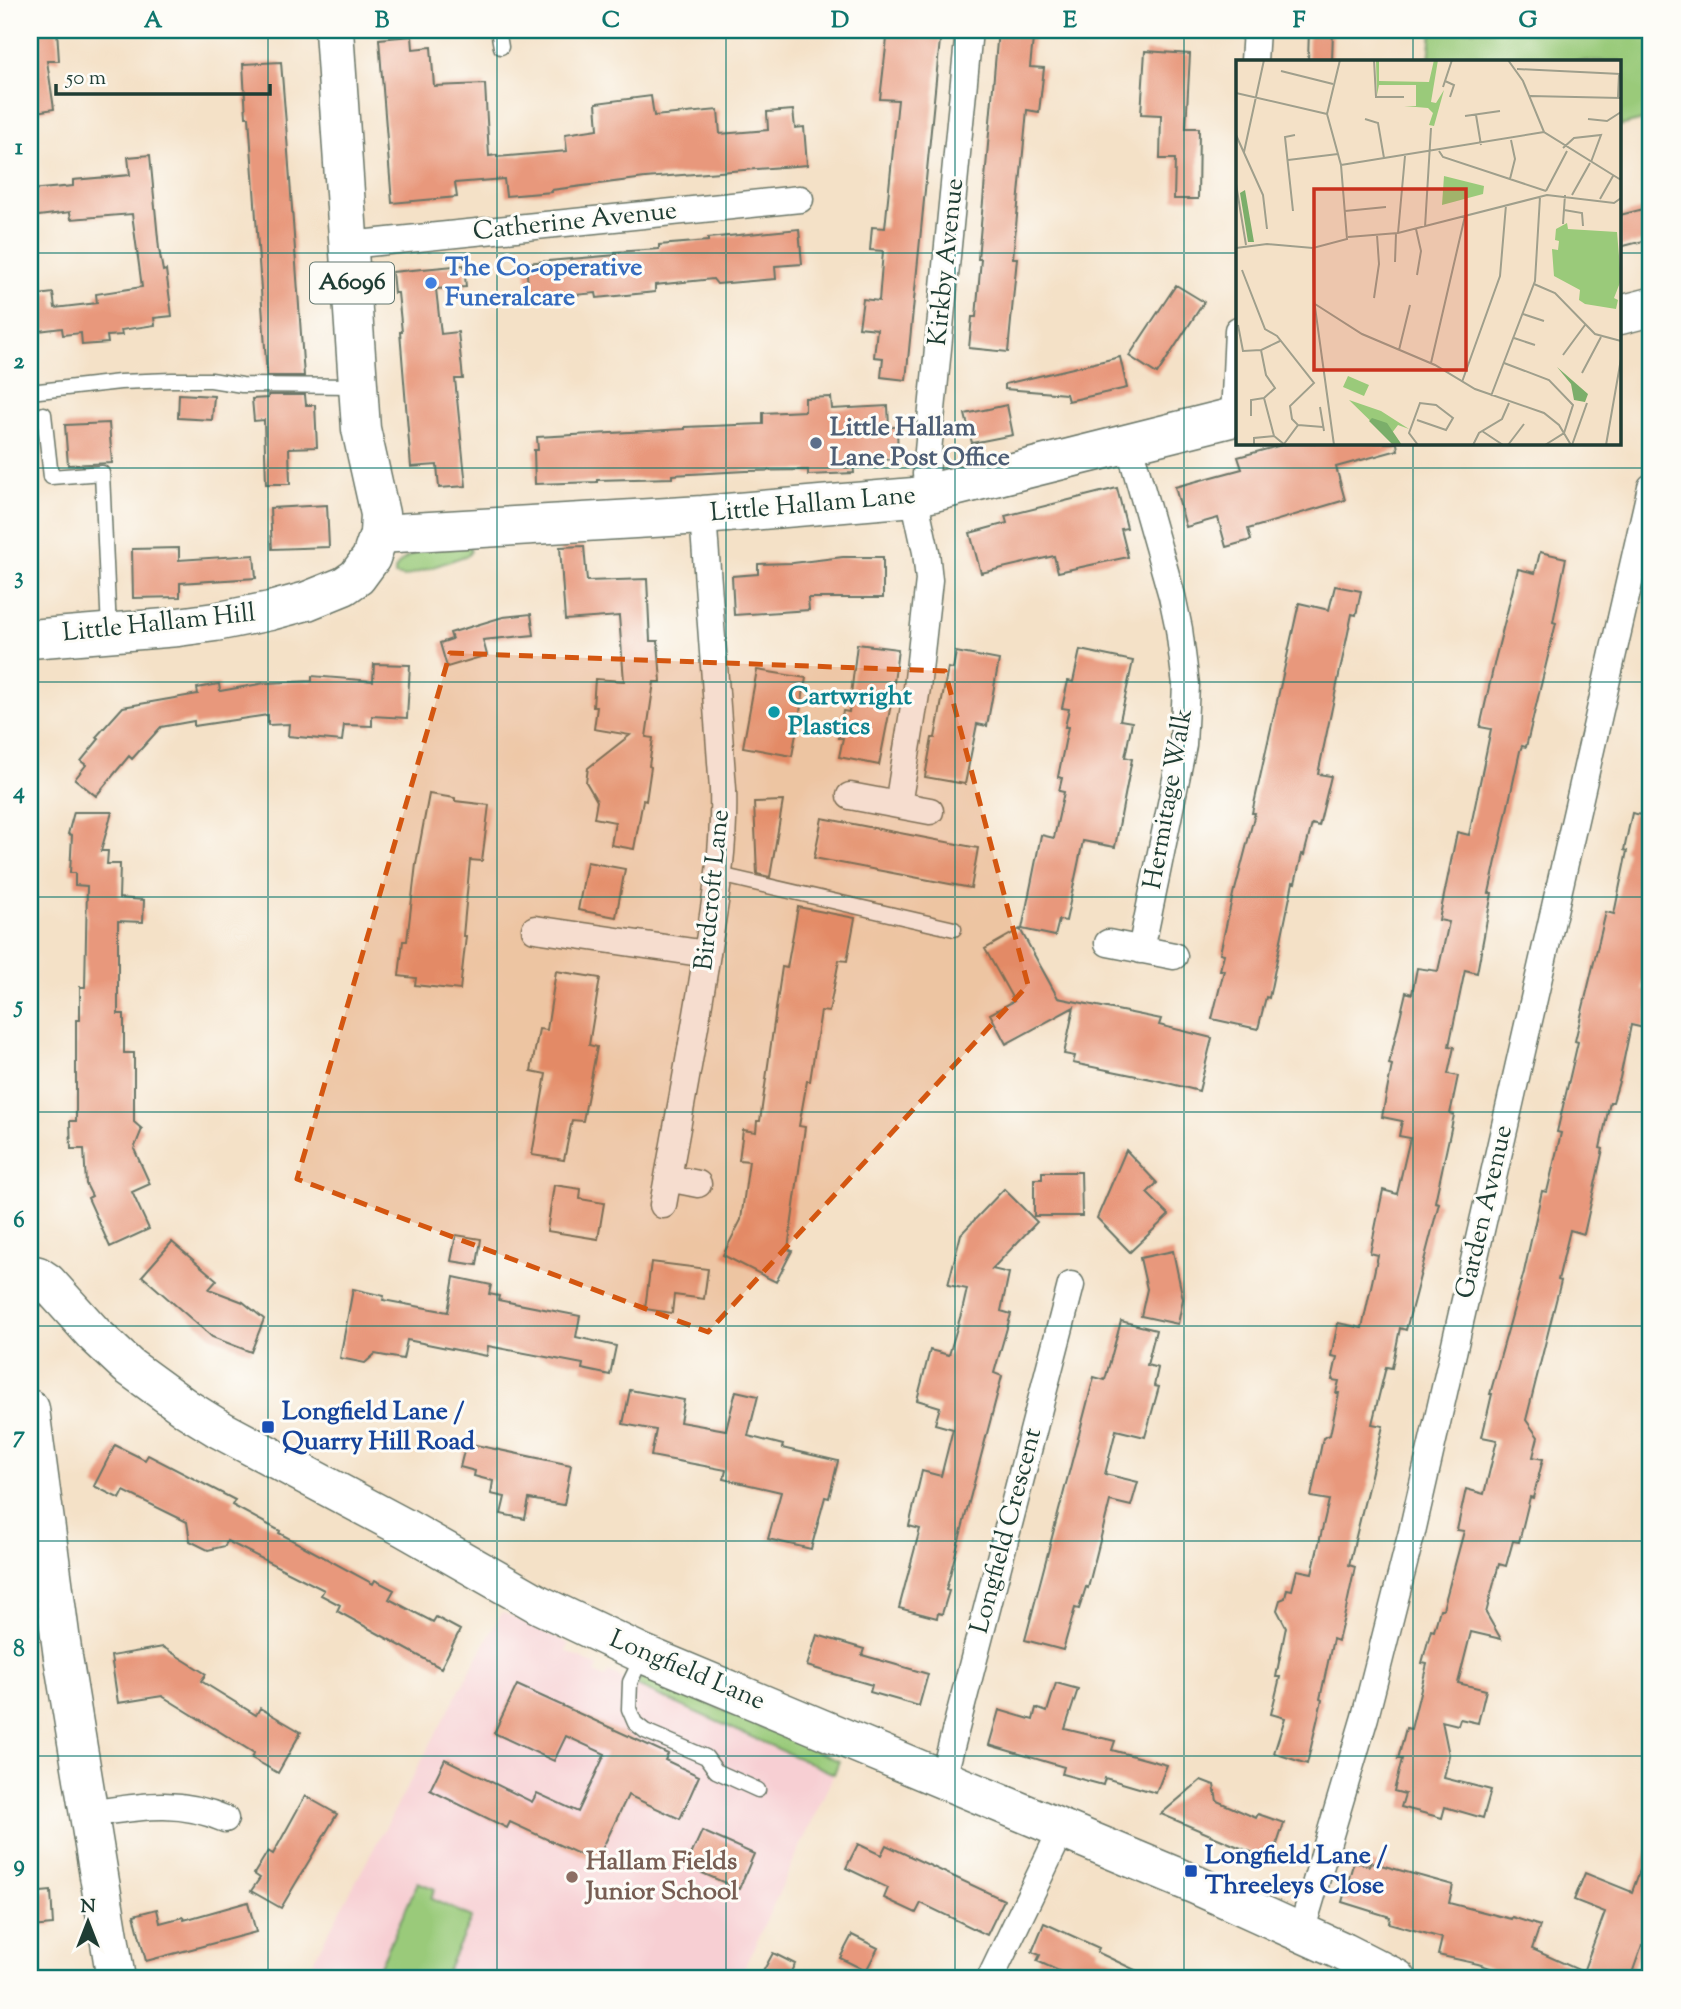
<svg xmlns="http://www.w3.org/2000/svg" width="1681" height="2009" font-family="'Sorts Mill Goudy',serif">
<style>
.built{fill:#f7cfd3}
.green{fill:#9aca7a;stroke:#5c8457;stroke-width:2}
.building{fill:#e8987c}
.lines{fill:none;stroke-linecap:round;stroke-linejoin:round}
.lane-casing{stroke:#6a7667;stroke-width:17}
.street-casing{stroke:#6a7667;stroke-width:29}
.secondary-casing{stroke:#6a7667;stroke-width:41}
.primary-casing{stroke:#6a7667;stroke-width:41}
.lane{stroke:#fff;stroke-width:14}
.street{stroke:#fff;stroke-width:26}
.secondary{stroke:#fff;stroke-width:38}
.primary{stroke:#fff;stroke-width:38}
.marked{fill:#d45610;fill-opacity:0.2;stroke:#d45610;stroke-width:5;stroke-dasharray:14 9;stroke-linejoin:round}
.grid{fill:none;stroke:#0f766e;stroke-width:2;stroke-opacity:0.55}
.shop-dot{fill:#3f7fe0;stroke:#fdfcf7;stroke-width:2.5}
.service-dot{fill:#5c6f8a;stroke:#fdfcf7;stroke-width:2.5}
.culture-dot{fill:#0f9aa8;stroke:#fdfcf7;stroke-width:2.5}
.transit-dot{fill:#1a4fb4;stroke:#fdfcf7;stroke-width:2.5}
.education-dot{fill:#8d6e63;stroke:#fdfcf7;stroke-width:2.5}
.labels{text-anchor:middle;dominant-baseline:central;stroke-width:6;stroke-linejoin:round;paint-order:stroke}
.shield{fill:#fdfcf7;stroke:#62766e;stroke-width:2}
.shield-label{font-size:24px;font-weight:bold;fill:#1f3d34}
.street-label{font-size:26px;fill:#1f3d34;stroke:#fdfcf7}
.shop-label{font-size:26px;font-weight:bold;fill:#366cbe;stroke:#fdfcf7;text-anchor:start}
.service-label{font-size:26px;font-weight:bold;fill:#4e5e75;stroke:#fdfcf7;text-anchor:start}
.culture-label{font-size:26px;font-weight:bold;fill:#0d838f;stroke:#fdfcf7;text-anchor:start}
.transit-label{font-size:26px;font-weight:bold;fill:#164399;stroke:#fdfcf7;text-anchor:start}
.education-label{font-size:26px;font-weight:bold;fill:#785e54;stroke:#fdfcf7;text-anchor:start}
.inset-road{fill:none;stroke:#9f9f8c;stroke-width:2}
.view{fill:#c8321e;fill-opacity:0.15;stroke:#c8321e;stroke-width:3.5}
.inset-edge{fill:none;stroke:#1f3d34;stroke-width:3.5}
.neatline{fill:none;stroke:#0f766e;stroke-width:2.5}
.grid-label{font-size:23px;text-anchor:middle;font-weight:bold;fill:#0f766e}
</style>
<rect width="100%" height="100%" fill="#fdfcf7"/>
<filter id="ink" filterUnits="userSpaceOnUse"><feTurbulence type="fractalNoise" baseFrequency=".0143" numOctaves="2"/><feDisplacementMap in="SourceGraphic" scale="14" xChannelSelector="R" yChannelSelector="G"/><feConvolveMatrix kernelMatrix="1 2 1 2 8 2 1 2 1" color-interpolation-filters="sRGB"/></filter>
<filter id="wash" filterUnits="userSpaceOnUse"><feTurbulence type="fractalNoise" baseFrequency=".00686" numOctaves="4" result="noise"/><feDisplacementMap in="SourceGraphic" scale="28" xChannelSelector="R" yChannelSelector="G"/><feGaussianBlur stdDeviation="1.57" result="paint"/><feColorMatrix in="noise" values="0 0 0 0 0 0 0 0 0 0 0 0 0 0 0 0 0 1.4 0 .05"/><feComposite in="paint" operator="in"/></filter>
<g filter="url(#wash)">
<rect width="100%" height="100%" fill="#f4e1c7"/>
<!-- built -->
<path class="built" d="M502,1612L569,1644L566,1651L598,1667L595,1673L605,1678L608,1672L834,1774L739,1979H303Z"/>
<!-- green -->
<path class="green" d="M1432,30H1651V118L1620,126V61H1429Z
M468,544L471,551L468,555L404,577L395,575V570C397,567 399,563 402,561C415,548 450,545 468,544Z
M641,1674L839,1761L834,1774L637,1686Z
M418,1882L435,1889L431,1899L472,1917L443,1979H374Z"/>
<g id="blocks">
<!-- building -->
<path class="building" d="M30,30H57L59,61H47L54,109L30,113Z
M888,30H941L906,380L881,377L883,358L874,357L877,329L859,327L863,299L879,301L883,251L870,250L872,227L885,228L898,100L880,99Z
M998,30H1034L1030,67L1044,68L1039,112L1027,110L1013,258H1017L1008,352L969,348L972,317H976L981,259H978Z
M1309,30H1333L1332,61H1308Z
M412,36L413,49L431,47L434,86L485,84L489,156L497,155V157L567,151L565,134L598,129L596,103L651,96L654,116L718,110L720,134L768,130L767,112L793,110L795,128L804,127L807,165L645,178L552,190V192L506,196L504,179L455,183L457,197L392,203L379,39Z
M1145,51L1190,54L1186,128H1199L1198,199H1174L1175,159H1160L1161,115L1141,114Z
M281,62L286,124L304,376H267L249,117H246L243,64Z
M150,155L159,249L163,271L166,270L172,316L154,318L155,325L121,330L122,335L107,336L108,343L82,345L81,333L63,335L62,328L30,332V296L53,293L55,308L97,303L96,294L142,287L132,214L71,219L70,212L30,217V190L73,186V180L130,175L128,157Z
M1651,207V239L1620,247V215Z
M799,229L802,264L775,266L776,279L717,284L713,279L655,285V292L597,298L596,293L529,299L526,263L616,255L615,252L659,249V245L708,241V238Z
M464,265L466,287L436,289L441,334L458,332L463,379H455L466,486L439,488L437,465L411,467L400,332H402L398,293H394L392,272Z
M1176,285L1204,302L1157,374L1129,356Z
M1120,357L1127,388L1068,401L1066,394L1005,389V384Z
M179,394L214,396L212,420L178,418Z
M268,395H305L306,405H315L317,447L289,448L290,484H266L264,420L254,421L252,399L268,398Z
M831,397L832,409L888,406L889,427H897L898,459L853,461L854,473L808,475V470L746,471L672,475V478L597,480V482L535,484L534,450H538L537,437L685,429V427L763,424V413L805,411V398Z
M1007,405L1013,435L972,443L965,414Z
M109,423L112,463L68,465L65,425Z
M1289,443H1397L1398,450L1336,467L1345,500L1248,529L1251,540L1226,547L1218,518L1186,527L1175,487L1242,469L1238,457Z
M1117,488L1127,528L1121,529L1128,557L1058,572L1054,556L981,573L970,533L1007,523L1005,516Z
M327,505L329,547L272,549L270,508Z
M584,546L587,581L647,579L650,641H658L661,682H654L646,737L653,738L649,766L651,767L646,801L643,800L634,849L611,845L615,822L594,818L597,801L586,782L588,768L630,735L594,729L597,707H593L595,679L624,681L619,616L565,620L560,547Z
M179,548V560L254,555L256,578L180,583V597L133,598L132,549Z
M1540,552L1566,558L1553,622L1556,623L1526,747L1522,746L1520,751L1489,893H1492L1477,973L1465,970L1449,1046L1454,1047L1448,1074L1458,1076L1450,1114L1454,1115L1435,1202L1439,1203L1406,1330L1400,1328L1392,1368L1386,1367L1372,1424L1383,1426L1349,1565L1355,1567L1346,1609L1338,1641L1333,1639L1320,1699L1322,1700L1307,1764L1274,1753L1285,1718L1271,1714L1280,1677H1276L1286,1627L1277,1610L1280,1600L1285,1598L1287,1589L1292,1590L1297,1570L1312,1573L1329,1500L1311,1497L1323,1438L1330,1435L1339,1393H1336L1339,1381L1332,1380L1337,1357L1331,1356L1338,1323L1362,1328L1378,1255L1370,1253L1383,1190L1397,1194L1410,1138L1399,1136L1402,1121L1382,1117L1392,1065L1389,1064L1406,992L1412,994L1417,968L1438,971L1449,922L1439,920L1457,832L1469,835L1491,729L1480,727L1495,660L1518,569L1535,573Z
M843,557H883V598H808L809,610L734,615L732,576L758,574V564L793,563Z
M1335,586L1361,591L1356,615L1352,614L1318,774L1331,776L1319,826L1312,824L1304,855L1302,854L1295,883L1293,882L1269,998L1266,997L1258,1029L1212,1019L1224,970H1220L1224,954L1220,953L1234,890H1235L1255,813H1252L1299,603L1329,610Z
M531,614L534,635L483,640L487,655L447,667L440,643L452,639L450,633L503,617Z
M857,644L898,649L892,699L879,765L839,757L843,738H838L843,711L849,712Z
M1080,650L1133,661L1120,720L1132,722L1125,757L1132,759L1115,847L1083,841L1066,921L1059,920L1055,936L1022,929L1041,835L1054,838L1064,792L1059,791L1062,778L1058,777L1068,727H1065L1069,709L1062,708L1068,681L1073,682Z
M956,652L999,660L987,726L977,724L965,784L925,777L932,738H935L948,668L953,669Z
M374,664L410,665L407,718L372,716V726L344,725L342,741L288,736L289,724L268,725V715L194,726V721L161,727L132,759L129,756L96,796L75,779L86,765L81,761L99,739L96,737L123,707L198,694L197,688L219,684L220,691L265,683L312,681V676L373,681Z
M757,670L806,678L792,756L743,747Z
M429,794L455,798V801L489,805L482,861L470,860L463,936H466L460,990L415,985L416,978L399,976L403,941H407L416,864Z
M783,801L770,877L757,874L754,802Z
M74,812H112L101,851H108L107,864H120L119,898L144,900L143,922L118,921V1014H124V1053H134V1122L142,1129L134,1149L150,1184L132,1192L149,1229L110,1247L88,1198L92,1196L86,1184L84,1149H71L70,1121H76V1020H80V987H85L87,886L75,885V873H70L72,835L68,834Z
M1632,813L1651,817V946L1642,990L1651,992V995L1644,1028L1631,1025L1620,1078L1613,1102H1610L1600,1148L1603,1149L1584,1234L1570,1230L1558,1280L1561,1281L1526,1420L1538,1437L1533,1457L1543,1459L1533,1498L1530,1497L1519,1542L1513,1541L1506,1566L1499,1564L1486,1613L1501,1639L1471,1632L1458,1683L1486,1690L1478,1723L1460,1719L1458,1725L1442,1721L1449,1755L1444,1778L1491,1790L1483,1818L1445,1807L1442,1818L1401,1807L1405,1794L1394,1791L1402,1759H1398L1406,1728L1411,1729L1427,1664L1422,1663L1431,1630L1434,1631L1440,1609H1443L1464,1531L1457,1530L1466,1489L1484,1494L1497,1440L1482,1437L1492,1394H1490L1524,1272L1542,1191L1547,1192L1561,1133L1557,1132L1578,1042L1575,1041L1581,1016L1606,912L1614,914L1627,851L1624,850Z
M822,818L978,848L971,888L814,858Z
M587,862L625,869L616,917L578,910Z
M798,907L855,918L847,961L839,960L829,1012L821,1011L810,1081H807L799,1126L805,1127L788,1249L792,1251L776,1282L723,1255L741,1220L749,1161L739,1160L743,1130L756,1132L757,1121H760L782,967L787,968Z
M1020,929L1058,998L1161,1019L1159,1025L1212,1038L1199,1091L1156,1080L1073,1063L1075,1056L1064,1054L1074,1007L1006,1044L990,1014L1014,1001L985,949Z
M556,971L600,978L589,1045L597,1047L583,1121L572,1120L564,1160L532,1155L546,1074L531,1071L539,1029L547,1030Z
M1126,1150L1157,1183L1147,1193L1169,1215L1130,1252L1097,1218Z
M1042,1172H1081L1082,1216H1034V1179H1042Z
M554,1185L581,1189L580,1199L604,1203L598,1239L547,1231Z
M1004,1189L1037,1222L992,1269L1009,1273L1001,1311L1011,1314L994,1373L1002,1376L946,1590L949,1591L942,1614L938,1613L937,1618L899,1608L920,1529L909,1526L922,1471L941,1476L953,1429L935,1424L940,1407L917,1400L930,1350L949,1355L962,1311L967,1289L948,1285L961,1234Z
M456,1235L481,1239L477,1265L451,1261Z
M172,1242L217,1280L209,1289L243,1302L264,1319L251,1352L212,1337L142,1276Z
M1173,1251L1183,1299L1178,1324L1141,1316L1147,1289L1140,1258Z
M651,1262L708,1269L704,1299L674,1295L672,1313L645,1309Z
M454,1277L491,1285L489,1294L499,1296L498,1300L580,1316L576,1337L616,1346L610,1375L582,1369L583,1364L488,1346L487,1356L407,1340L403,1359L375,1354L365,1363L340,1358L353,1289L384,1296L383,1300L448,1312Z
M1121,1321L1156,1330L1147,1365L1158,1368L1154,1386L1159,1387L1145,1437L1116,1430L1105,1474L1138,1482L1131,1506L1110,1501L1088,1588L1086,1587L1079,1609L1075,1608L1063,1650L1025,1640L1094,1377L1105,1380Z
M630,1390L684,1400L680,1422L726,1430L736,1391L758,1396L748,1436L783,1445L782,1448L838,1461L829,1498L825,1497L811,1549L768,1539L781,1492L724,1479L726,1470L651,1456L656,1430L623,1424Z
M466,1443L571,1465L564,1505L529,1499L525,1519L501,1514L505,1497L491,1494L493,1481L474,1476L475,1471L460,1467Z
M115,1445L145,1460L148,1455L235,1500L232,1505L280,1531L279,1533L373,1584L375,1580L394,1590L389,1599L433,1622L436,1617L460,1630L441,1668L337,1611L340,1605L321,1595L324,1590L227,1541L225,1546L208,1550L190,1541L187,1522L124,1491L120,1499L94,1486Z
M817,1635L864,1649L862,1655L928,1674L919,1706L870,1692L872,1685L807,1666Z
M163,1647L206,1674L201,1681L256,1715L260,1708L301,1732L278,1773L252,1758L254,1753L162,1696L118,1703L111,1656Z
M1056,1683L1078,1689L1065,1729L1115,1741L1112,1750L1167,1765L1156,1793L1105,1778L1103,1785L1062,1774L1064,1767L989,1745L999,1710L1033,1720L1036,1708L1047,1712Z
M517,1685L668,1754L665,1760L699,1776L680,1819L628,1795L596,1862L510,1822L507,1828L430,1790L445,1759L532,1802L537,1793L578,1812L605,1754L566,1736L554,1761L494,1733Z
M1201,1780L1214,1785L1217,1801L1256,1818L1258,1814L1284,1823L1272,1859L1248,1851L1161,1814Z
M305,1796L337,1814L281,1908L251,1891L260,1878L254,1874L268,1851L273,1854Z
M702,1831L754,1854L739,1889L686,1866Z
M858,1844L881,1855L886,1845L1004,1900L987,1935L921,1903L916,1913L884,1898L888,1888L846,1868Z
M1649,1846L1651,1847V1932L1646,1946L1642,1945L1630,1979H1524L1478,1964L1438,1955L1442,1938L1389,1923L1390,1917L1342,1902L1354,1861L1369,1866L1370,1862L1453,1885L1449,1903L1511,1919L1512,1917L1540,1926L1532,1949L1583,1972L1605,1912L1574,1900L1585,1873L1632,1892Z
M51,1891L53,1925L30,1927V1893Z
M248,1902L256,1932L146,1961L134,1915L157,1909L160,1923L183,1917L184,1920Z
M1044,1923L1099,1948L1097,1952L1154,1979H1092L1077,1973L1074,1978L1037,1961L1040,1955L1032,1952Z
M852,1935L878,1948L866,1971L840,1958Z
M773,1953L795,1964L787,1979H759Z"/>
</g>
</g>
<g filter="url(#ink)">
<use href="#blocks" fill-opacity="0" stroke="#6a7667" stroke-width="2"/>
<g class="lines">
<!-- lane casing -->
<g class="lane-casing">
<path id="lane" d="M498,30L501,47
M30,392L120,382L172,380H211L242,385L357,386
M44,414L51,477L102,473L109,631
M720,875L954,929
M643,1655L630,1682L629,1709L635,1723L645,1731L706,1757L716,1771L758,1790"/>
</g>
<!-- street casing -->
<g class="street-casing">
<path id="street" d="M1254,61L1256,30
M349,245L800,199
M1234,418L1238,330
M1129,445L1172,596L1179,629L1186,685L1183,745L1141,950
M928,494L926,474L928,451L969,30
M850,796L930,811
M898,805L917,688L929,580L926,552L914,497
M535,929L707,954
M1108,943L1174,956
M668,1178L698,1184
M663,1205C678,1121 694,1038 707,953C716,898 725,845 723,789L703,515
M943,1778L1071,1285
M88,1814C138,1807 177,1798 225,1819
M1301,1932L1365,1717L1412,1532L1651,487
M990,1979L1063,1827"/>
</g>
<!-- secondary casing -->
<g class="secondary-casing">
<path id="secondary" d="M1620,315L1651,307
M379,534L703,515L914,497L1238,416
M30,1274L38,1276L47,1282L94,1334L128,1366L187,1409L221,1430L405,1528L540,1605L643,1654L1196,1885L1344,1952L1397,1979
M30,1409L63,1657L116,1979"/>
</g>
<!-- primary casing -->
<g class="primary-casing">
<path id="primary" d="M30,639L178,627L215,622L270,611L307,601L344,586L357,577L371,558L379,534L380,514L361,429L334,30"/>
</g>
<!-- lane -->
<use href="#lane" class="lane"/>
<!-- street -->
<use href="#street" class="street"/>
<!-- secondary -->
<use href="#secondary" class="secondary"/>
<!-- primary -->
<use href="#primary" class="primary"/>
</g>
</g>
<!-- marked area -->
<path class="marked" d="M450,653L945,671L1028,985L708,1332L297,1179Z"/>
<!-- grid -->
<path class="grid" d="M268,30V1979M497,30V1979M726,30V1979M955,30V1979M1184,30V1979M1413,30V61M30,253H1238M1620,253H1651M1413,443V1979M30,468H1651M30,682H1651M30,897H1651M30,1112H1651M30,1326H1651M30,1541H1651M30,1756H1651"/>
<!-- markers -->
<circle class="shop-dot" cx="431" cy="283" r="7"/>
<circle class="service-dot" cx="816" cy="443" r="7"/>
<circle class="culture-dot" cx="774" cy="712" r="7"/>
<g class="transit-dot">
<rect x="261" y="1420" width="14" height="14" rx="3.5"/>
<rect x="1184" y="1864" width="14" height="14" rx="3.5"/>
</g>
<circle class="education-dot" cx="572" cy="1877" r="7"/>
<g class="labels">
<!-- shield labels -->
<rect class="shield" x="310" y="262.5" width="84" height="41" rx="5"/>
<g class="shield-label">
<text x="352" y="283">A6096</text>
</g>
<!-- street labels -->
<g class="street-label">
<text transform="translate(575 222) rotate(-6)">Catherine Avenue</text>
<text transform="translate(947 262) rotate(-84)">Kirkby Avenue</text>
<text transform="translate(813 505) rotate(-5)">Little Hallam Lane</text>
<text transform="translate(159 624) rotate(-6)">Little Hallam Hill</text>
<text transform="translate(1169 799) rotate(-80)">Hermitage Walk</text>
<text transform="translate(713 890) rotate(-84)">Birdcroft Lane</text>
<text transform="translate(1485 1212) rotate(-77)">Garden Avenue</text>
<text transform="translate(1007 1531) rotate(-75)">Longfield Crescent</text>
<text transform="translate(687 1671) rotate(23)">Longfield Lane</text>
</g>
<!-- shop labels -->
<g class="shop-label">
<text x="445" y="268">The Co-operative<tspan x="445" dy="30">Funeralcare</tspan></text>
</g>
<!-- service labels -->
<g class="service-label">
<text x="830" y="428">Little Hallam<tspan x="830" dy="30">Lane Post Office</tspan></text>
</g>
<!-- culture labels -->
<g class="culture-label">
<text x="788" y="697">Cartwright<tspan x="788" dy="30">Plastics</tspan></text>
</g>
<!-- transit labels -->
<g class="transit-label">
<text x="282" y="1412">Longfield Lane /<tspan x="282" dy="30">Quarry Hill Road</tspan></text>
<text x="1205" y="1856">Longfield Lane /<tspan x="1205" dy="30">Threeleys Close</tspan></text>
</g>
<!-- education labels -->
<g class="education-label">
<text x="586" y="1862">Hallam Fields<tspan x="586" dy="30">Junior School</tspan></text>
</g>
</g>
<!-- overview -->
<g transform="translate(1236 60)">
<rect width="385" height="385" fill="#f4e1c7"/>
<path d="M140,0H143V21L193,22L198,0H202L195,42L200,43L208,30L198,66L193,65L197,53L192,48L168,46H180V25H143L141,35ZM208,116L248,126L247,134L206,145ZM331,163L332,169L381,172L385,220L378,238L382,240L380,249L349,244L343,240L344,230L318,216L316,189L322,190L323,181L319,180L320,169ZM112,316L133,325L128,336L107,327ZM113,340L145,351L173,369L162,365L152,378Z" fill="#9aca7a"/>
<path d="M9,130L18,182H12L4,133ZM321,307L352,334L349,342L338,340L335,324ZM136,358L151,363L166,385H157L133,361Z" fill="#7bae6a"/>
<path class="inset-road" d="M138,0L140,37H168M272,0L287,21L308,72L385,120M281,9L385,14M45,11L97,24M209,21L218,25L214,37M207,27L216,0M0,33L91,54M294,36L385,38M382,37L383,14M240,55L245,85M229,56L264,51M129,59L142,63L148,98M352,59L371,61L385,52M0,75L27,135L31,169M327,88L338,78L365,75L355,102M203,91L207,97L310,131M8,92L28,0M52,100L102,94M105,105L308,72M274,119L279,99L275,80M0,124L10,185M310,131L331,91M336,135L354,103M364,139L377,116M328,150L346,153L347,166M57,151L49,77L59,75M109,151L150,147M327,164L329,135M189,167L195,68M180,169L185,191L181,215M162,173L169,96M112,177L162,173L311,135L378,143L385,138M0,188L31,184L77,188L111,179L105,105L91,54L104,0M77,188L78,240L98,385M159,202L160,174M6,210L29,269L41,276L78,323L54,346L56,359L62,365L48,384M298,224L319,233L359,274L385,281M138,238L143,204L141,175M79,244L126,274L199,305L239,329L308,353L323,365L335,385M287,254L308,261M2,265L7,291L25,290M278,278L299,285M163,290L174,245M327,295L349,265M195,303L229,156M268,303L313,320L337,345L328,373L309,385M346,313L365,277M226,322L264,216L270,145M255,336L299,221L304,137M28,338L39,328L30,315L25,290L44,281M28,338L38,376L49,385M84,347L88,371M15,356V340L28,338M181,360L210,370L217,358L200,345L184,343L173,373L182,385M62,365L87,367M246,371L267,385M18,385V378L38,376M237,385L243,373L266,359L273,343M272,385L288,364M336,385L351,343M370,385L385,299"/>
<path class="view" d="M78,129H230V310H78Z"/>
<rect width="385" height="385" class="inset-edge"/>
</g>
<!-- margin -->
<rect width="1681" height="2009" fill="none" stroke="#fdfcf7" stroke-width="77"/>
<!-- north arrow -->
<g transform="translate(88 1922)" stroke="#fdfcf7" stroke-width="5" paint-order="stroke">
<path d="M0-5L12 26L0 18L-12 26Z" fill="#1f3d34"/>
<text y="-10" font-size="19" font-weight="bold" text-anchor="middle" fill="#1f3d34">N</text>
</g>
<!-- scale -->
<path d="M56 84v10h214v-10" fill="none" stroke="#1f3d34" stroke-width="3.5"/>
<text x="66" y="84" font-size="21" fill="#1f3d34" stroke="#fdfcf7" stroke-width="5" paint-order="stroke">50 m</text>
<rect x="38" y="38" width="1604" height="1932" class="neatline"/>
<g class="grid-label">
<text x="153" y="27">A</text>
<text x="382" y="27">B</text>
<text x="611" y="27">C</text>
<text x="840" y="27">D</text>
<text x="1070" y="27">E</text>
<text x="1299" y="27">F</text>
<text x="1528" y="27">G</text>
<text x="19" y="154">1</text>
<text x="19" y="368">2</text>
<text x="19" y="583">3</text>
<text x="19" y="798">4</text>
<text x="19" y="1012">5</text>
<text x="19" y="1227">6</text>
<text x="19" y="1442">7</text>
<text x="19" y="1656">8</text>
<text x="19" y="1871">9</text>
</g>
</svg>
